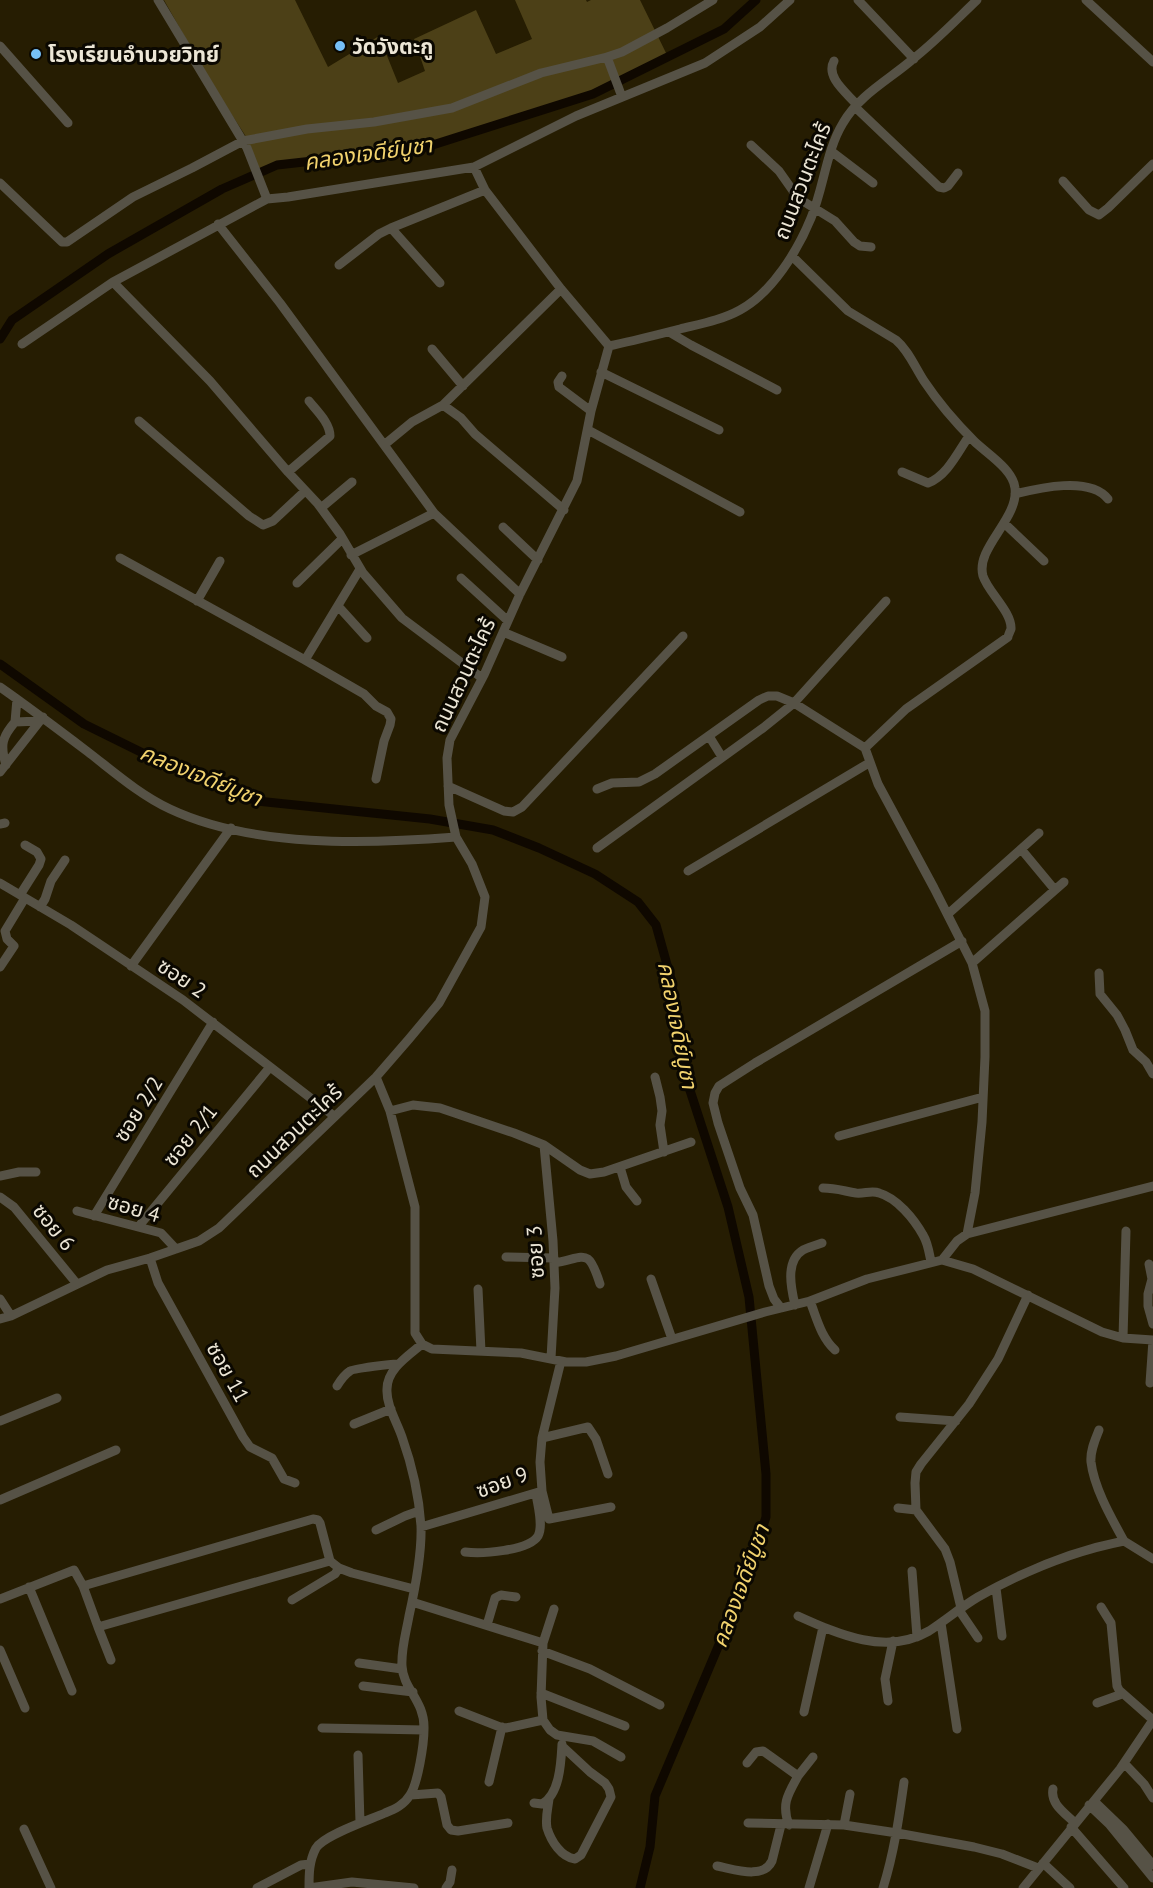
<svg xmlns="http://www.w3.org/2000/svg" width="1153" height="1888" font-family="'PT Sans','Noto Sans Thai',sans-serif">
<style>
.green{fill:#4c4017}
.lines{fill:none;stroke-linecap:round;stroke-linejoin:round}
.canal{stroke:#0f0800;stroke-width:9}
.street{stroke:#565246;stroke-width:9}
.poi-dot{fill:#76c0f7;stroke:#0b0801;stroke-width:2}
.labels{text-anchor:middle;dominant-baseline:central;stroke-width:6;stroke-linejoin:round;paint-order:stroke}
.poi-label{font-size:21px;font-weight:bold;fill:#ece6d6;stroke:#0b0801;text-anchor:start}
.street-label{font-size:21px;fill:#ece6d6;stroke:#0b0801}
.water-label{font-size:22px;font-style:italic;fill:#f1d26d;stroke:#0b0801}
</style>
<rect width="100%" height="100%" fill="#261d02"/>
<!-- green -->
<path class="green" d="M164,0H295L328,67L379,36L398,83L425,71L414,39L476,10L496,54L532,39L515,0H586L587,2L591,0H640L668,57L593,94L420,149L278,165L258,174L245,135L208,78Z"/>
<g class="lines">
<!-- canal -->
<path class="canal" d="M0,339L12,320L108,254L222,189L277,165L420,149L593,94L724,29L756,0
M0,664L84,724L159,761L257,801L430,819L493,830L539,848L595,874L638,902L656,925L671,979L684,1072L728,1207L749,1297L766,1474V1517L745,1583L655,1796L650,1847L640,1888"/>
<!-- street -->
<path class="street" d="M158,0L247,148L267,199
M858,0L914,59
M1086,0L1153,62
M0,46L68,123
M607,57L622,97
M834,61C825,77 847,93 857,105
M855,107L939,187L944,188L948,186L958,173
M751,145L779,171L798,198L835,221L854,242L860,246L871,247
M831,151L873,183
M474,167L576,116L705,63L760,27L790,0
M1063,181L1089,210L1099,215L1108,208L1153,164
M0,183L62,242H67L133,197L192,168L243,141L307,129L374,122L452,108L541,73L607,57L622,52L667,28L713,0
M218,224L280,303L434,513
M391,228L440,283
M792,256L848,311L896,340C908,350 915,367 924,381C938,402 956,423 974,441C986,453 1013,469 1015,488C1019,519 975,548 983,576C988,592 1012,612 1011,629C1011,629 1008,636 1008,637L906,709L865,748
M339,265L379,234L391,228L485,190
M113,282L210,381L288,472L318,504L340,534L363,573L402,618L482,678
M669,332L691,345L777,390
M22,344L113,282L267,199L288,197L474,167L485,190L561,289L609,346
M432,349L463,386
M601,372L719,430
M562,376L558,382L559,387L591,411
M443,405L461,418L475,434L564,510
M139,421L249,516L263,525L273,521L305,491
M588,430L740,512
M384,445L412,422L443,405L561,289
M288,472L330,436C330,423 317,411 309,401
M902,472L928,483C947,476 958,452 969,436
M1015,494C1039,488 1090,476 1108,499
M321,508L352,482
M1004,523L1044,561
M503,527L538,560
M351,555L434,513L520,594
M120,558L305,660L360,569
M461,578L508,621
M297,583L342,539
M197,601L220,561
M338,606L367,638
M503,632L562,657
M305,660L364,694L376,706L387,712L391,719L390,725L384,741L376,779
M0,687C30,708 59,730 88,752C114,772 140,795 170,809C253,848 367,844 456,837
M15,722L17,699
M709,736L722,757
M6,765C0,745 2,737 15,722L40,721
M0,772L43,717
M448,786L504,811L513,812L522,807L683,636
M597,789L612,783L639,782L655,774L759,700L768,696H777L794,703L865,748L878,784L934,888L972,963L985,1011V1057L982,1122L975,1193L967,1234
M0,824L5,823
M597,848L763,728L794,703L886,601
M1021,849L1055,890
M688,871L869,763
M0,883L71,925L183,1000L334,1116
M20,895L39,865L41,859L37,852L25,845
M40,907L45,899L51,881L65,860
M948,914L1039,833
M972,963L1064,882
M131,966L231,828
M0,967L14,946L7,939L5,931L25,898
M1099,973L1100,994L1117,1015L1125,1030L1133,1050L1146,1062L1153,1074
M376,1077L390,1111L415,1207V1333L422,1344L432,1349L521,1353L566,1362H586L616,1356L765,1312L810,1301L867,1279L942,1260L973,1269L1102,1332L1123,1338L1153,1340
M655,1077L660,1097L662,1111L660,1125L664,1152
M390,1111L413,1105L440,1108L514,1133L544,1145L580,1170L590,1174L604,1172L691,1142
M839,1136L983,1097
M544,1145L553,1241L555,1288L551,1358
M620,1167L626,1187L637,1201
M0,1176L19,1172H36
M823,1188C835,1188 844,1191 856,1193C864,1194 872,1190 879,1193C897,1198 914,1219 923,1235C928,1243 929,1252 931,1262
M0,1197L14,1207L77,1284
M77,1211L161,1233L176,1249
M94,1216L213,1022
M139,1226L270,1067
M506,1257L554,1258
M150,1258L158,1283L243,1437L250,1447L272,1458L284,1479L295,1483
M942,1260L957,1241L967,1234L1153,1186
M554,1263C585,1258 588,1246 600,1284
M1149,1264L1152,1279L1148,1294V1306L1153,1324
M651,1279L672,1339
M478,1289L481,1351
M0,1299L11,1316
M810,1301C817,1319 821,1337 835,1350
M795,1305C791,1288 785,1261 803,1250C809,1247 816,1245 822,1243
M781,1308L774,1299L769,1286L753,1215L740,1188L718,1123L713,1103L715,1093L719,1086L755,1063L962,941
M0,1319L11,1316L107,1270L150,1258L199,1241L219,1228L376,1077L409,1039L439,1003L481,927L485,897L472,864L456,837L449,805L447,758L450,740L484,675L520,594L577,481L591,411L609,346C633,341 656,335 680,329C700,324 722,320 740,310C772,293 798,250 811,218C824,187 826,151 843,123C859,95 890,79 913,59C936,41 956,20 977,0
M1123,1338L1126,1231
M1150,1383L1153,1340
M337,1386C340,1381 344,1375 350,1371C352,1369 395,1363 399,1364
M900,1417L956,1421
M0,1421L57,1398
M354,1424L391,1409
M1099,1430C1095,1440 1090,1451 1091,1462C1094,1488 1112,1519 1124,1541
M542,1438L588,1427L596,1439L608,1474
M542,1491L549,1519L611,1507
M0,1500L116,1450
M898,1508L916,1510
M421,1527L542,1491L540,1462L542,1438L561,1361
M376,1530L405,1516L419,1511
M465,1552C481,1554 529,1551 538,1536C544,1525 537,1504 536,1493
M912,1571L917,1637
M83,1586L313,1519L318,1520L320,1523L330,1561L339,1568
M29,1587L72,1691
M996,1588L1002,1636
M0,1599L74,1570L83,1586L98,1627L330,1561
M292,1600L335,1574L339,1568L352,1573L414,1589
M412,1602L543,1643
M1101,1607L1111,1623L1117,1686L1119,1690L1153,1720
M961,1608L950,1562L945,1549L916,1510L915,1483L916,1472L921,1464L969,1404L998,1359L1028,1295
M554,1609L543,1643L541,1697L543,1720L550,1730L557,1735L593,1741L621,1757
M959,1610L978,1638
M798,1616C838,1634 886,1656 929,1631C946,1620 961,1607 978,1597C1024,1571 1073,1551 1124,1541L1153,1559
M941,1623L957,1729
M487,1625L495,1598L501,1595L516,1597
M98,1627L111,1660
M0,1650L25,1708
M542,1651L590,1669L660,1705
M359,1663L402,1669
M363,1686L413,1692
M541,1693L625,1726
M888,1701L885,1679L893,1641
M1097,1703L1122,1694
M459,1711L500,1727L506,1728L543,1720
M804,1712L823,1627
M322,1728L424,1730
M358,1755L360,1823
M747,1763L756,1752L763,1751L798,1776C788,1794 781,1804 789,1825
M1124,1763L1144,1784L1153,1798
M798,1776L813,1757
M489,1782L502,1727
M1053,1789C1050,1804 1065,1813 1075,1823
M411,1795L438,1793L441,1797L447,1825L451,1830L458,1831L508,1823
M549,1799C548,1808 545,1818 547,1828C551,1841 561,1857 575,1859L581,1855L611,1797L609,1789L605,1783L590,1772L562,1746
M534,1803L542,1804C560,1794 561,1762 562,1744
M1096,1803L1123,1829L1153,1865
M1089,1805L1109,1824L1153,1878
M748,1823L844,1825L897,1833L974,1847L1002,1854L1038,1868
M844,1825L850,1794
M1071,1827L1124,1888
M24,1829L51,1888
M1043,1863L1070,1888
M717,1866C734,1869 763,1880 772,1861L781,1825
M257,1888L301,1865L310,1864
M414,1888L352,1882L309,1888C309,1874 309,1861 316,1848C324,1835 369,1820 385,1813C395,1809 404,1805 410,1795C418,1783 424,1744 424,1729C425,1701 403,1689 402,1666C401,1649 406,1633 409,1616C415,1589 422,1554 421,1526C419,1496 412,1465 402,1437C397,1422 386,1405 387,1389C387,1369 408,1356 422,1344
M446,1888L450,1882L452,1870
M809,1888L828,1824
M883,1888C894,1853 899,1818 904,1782
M1023,1888L1120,1769L1153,1720"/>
</g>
<!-- markers -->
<g class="poi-dot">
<circle cx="340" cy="46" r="6"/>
<circle cx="36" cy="54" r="6"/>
</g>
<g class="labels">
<!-- poi labels -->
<g class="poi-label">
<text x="352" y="46">วัดวังตะกู</text>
<text x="48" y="54">โรงเรียนอำนวยวิทย์</text>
</g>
<!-- street labels -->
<g class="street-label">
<text transform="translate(802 181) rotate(-69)">ถนนสวนตะไคร้</text>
<text transform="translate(463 675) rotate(-65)">ถนนสวนตะไคร้</text>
<text transform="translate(182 978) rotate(34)">ซอย 2</text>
<text transform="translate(138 1109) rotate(-58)">ซอย 2/2</text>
<text transform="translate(294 1131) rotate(-44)">ถนนสวนตะไคร้</text>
<text transform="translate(190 1135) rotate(-51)">ซอย 2/1</text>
<text transform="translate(134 1208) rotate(16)">ซอย 4</text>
<text transform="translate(54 1227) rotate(51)">ซอย 6</text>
<text transform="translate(535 1252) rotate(-93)">ซอย 3</text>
<text transform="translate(228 1372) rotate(61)">ซอย 11</text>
<text transform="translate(502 1482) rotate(-20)">ซอย 9</text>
</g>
<!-- water labels -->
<g class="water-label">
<text transform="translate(368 153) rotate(-8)">คลองเจดีย์บูชา</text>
<text transform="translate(201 775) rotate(22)">คลองเจดีย์บูชา</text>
<text transform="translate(678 1025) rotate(79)">คลองเจดีย์บูชา</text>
<text transform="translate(740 1586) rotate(-70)">คลองเจดีย์บูชา</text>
</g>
</g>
</svg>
